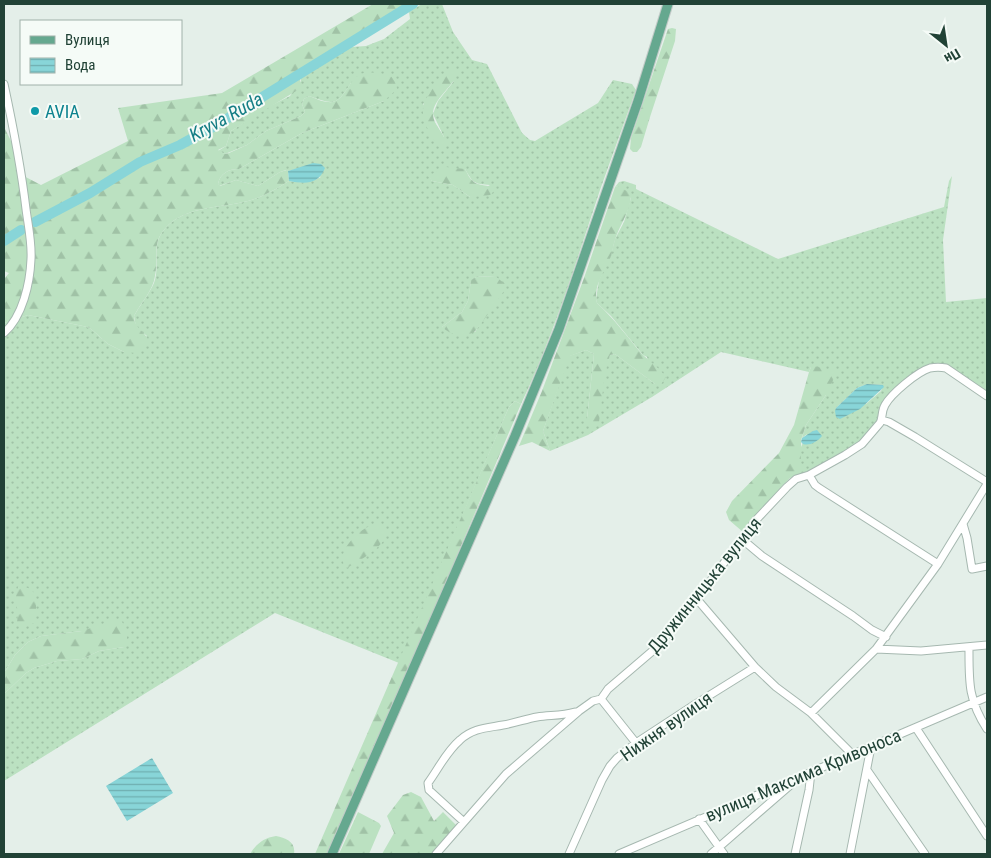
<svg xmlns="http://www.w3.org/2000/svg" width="991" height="858" font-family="'Roboto Condensed',sans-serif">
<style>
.grass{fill:url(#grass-dots);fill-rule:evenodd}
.forest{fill:url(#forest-firs)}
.water{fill:url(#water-rules)}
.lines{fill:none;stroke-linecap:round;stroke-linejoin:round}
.river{stroke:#88d5d8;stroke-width:10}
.minor-casing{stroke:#a6b8b0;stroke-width:9}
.major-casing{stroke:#c1cac7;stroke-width:11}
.minor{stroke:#fff;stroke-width:7}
.major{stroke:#65a88f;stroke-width:9}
.culture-dot{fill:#0f9aa8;stroke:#f5fbf7;stroke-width:2}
.labels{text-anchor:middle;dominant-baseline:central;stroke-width:4;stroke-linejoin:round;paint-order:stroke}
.culture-label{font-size:18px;fill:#0d838f;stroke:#f5fbf7;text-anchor:start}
.street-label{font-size:18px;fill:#214236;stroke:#f5fbf7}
.water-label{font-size:19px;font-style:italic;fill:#157e85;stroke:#f5fbf7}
</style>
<defs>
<pattern id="grass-dots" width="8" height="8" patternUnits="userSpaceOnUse" patternTransform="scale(1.25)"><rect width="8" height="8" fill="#bbe1c1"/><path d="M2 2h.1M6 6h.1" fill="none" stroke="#a0c2a6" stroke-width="1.8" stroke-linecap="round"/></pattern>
<pattern id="forest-firs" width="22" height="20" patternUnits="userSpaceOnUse" patternTransform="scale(1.25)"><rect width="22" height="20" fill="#bbe1c1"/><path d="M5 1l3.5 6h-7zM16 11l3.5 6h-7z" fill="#a0c2a6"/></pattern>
<pattern id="water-rules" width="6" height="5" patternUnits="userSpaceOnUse" patternTransform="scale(1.25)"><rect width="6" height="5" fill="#88d5d8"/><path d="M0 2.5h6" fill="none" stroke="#6faeb0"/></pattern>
</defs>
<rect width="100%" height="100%" fill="#e4efe9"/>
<!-- grass -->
<path class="grass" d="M422,4H442L453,32L472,60L487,64L522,133L530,140L535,141L598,103L613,80L632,84L636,90C624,123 612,156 600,190C576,262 554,335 521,404L515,401L509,407L399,663L275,613L4,781V694L26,673L34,668L57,661L82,659L99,651L124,647L82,631L41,636L28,642L15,655L4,673V323L28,315L83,326L90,328L108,344L124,352L147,336L136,327L134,316C140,305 149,294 154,283C160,267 152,249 161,234C180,205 218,209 248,201C263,197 276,189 289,181C300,183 310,183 321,177L297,169L288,171L286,170L280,172L258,186L236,180L219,186L218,184C220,173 229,169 239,169L302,133L384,101L351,83C336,106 335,105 309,96L304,99L302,104L305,112L301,116L266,131L247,145L225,154L218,151L226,146L231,131L268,107L290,96L301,81L300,77L351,47L366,46L384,39L410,19L409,12ZM454,81L438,101L433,114L444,137L423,104ZM465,169C473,183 474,184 490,185L470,197L453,185L432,181L429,176ZM495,276L480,324L475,332L442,327L462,312L468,301L471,281L476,277Z
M952,176L943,240L946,302L987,298V394L937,365L883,402C879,409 880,417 876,424C863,444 824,467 801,474V447L807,434L802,438L806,425L826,395L811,367L809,372L721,352L652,397L588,435L550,451L543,431L569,356L586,350L594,354L587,419L610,355L615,354L655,384L647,357L643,355L611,316L597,303L596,299L599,280L611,255L615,239L624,222L631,198L617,186L615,187L619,182L624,181L636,185V189L778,259L944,207L949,181ZM867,384L883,385L881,391L866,404L836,408L857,388Z"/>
<!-- forest -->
<path class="forest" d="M373,4H407L373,27L299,70L301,88L231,131L226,146L218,150L225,154L229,153L247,145L266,131L301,116L305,112L302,104L304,99L309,96C315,98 322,102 328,102C344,104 347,82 359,75C367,70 381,74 390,75L395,81L397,89L384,101L302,133L239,169C229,169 220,173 218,184L220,186L236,180L258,186L280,172L287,170L288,171L289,181C276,189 263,197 248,201C218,209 180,205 161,234C153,247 158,262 155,276C153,291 141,302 134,316C134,329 146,331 149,342L143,350L136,353L124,352L108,344L90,328L83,326L28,315L4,323V279L9,273L4,271V127L13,145L18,173L41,185L128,141L118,108L222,93Z
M672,28L676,29L675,41L650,117L641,147L637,152H633L630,149L631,138L668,29Z
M452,69L457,74C452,88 433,99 433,114C433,125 444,132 445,143L439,147C430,135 419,117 424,103C426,98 430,93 432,89C437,80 442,73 452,69Z
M446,167L465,169C467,172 469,178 472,180C477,187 489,184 496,189L490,195L470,197L453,185L432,181L428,176Z
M617,186L631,193C631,212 620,223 615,240C613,245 613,251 611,256C606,270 592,286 597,303C614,319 627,336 641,353C649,361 659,368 666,377L662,383L655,384L615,354L610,355L605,373L599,422L591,428L587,419L594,354L586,350L570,356L543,431L550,451L532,442L519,446L542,391L584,278L615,187Z
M495,276L505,284L504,291C499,297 478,330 474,332C462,339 450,334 442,327L462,312L468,301L471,280L476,277Z
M814,366L835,371L836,374L826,395L806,425L801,440V474L790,478L783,485L743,532L729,520L726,512L732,501L779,453L794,425L809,372L811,367Z
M515,401L521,404L401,688L328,854H315L509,407Z
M379,523C406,534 357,563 347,568C333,556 356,532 368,527C371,525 375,524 379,523Z
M19,585L28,588L36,594V619L34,623L25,627L17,622C20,608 12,599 19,585Z
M117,619L121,620C126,629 130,637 124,647L99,651L82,659L57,661L34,668L26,673L4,694V673L15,655L28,642L41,636L82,631Z
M411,792L421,797L434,821L443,812L457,826L433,854H382L394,833L387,816L403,795Z
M358,812L379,823L381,826L369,854H339Z
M276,836C286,838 296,842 294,854H250C257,843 264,838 276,836Z"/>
<!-- water -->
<path class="water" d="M313,163L321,164L325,168C318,185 305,184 289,181L288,171Z
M867,384L883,385L884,387L860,409L840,419L836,417L835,411L836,408L857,388Z
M817,430L822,436C817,442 810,446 803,444L801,442L802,438L813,431Z
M152,758L173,793L127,821L106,786Z"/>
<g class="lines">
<!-- river -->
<path class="river" d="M35,222L90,193L140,162L180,145L220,123L413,4
M4,241L21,230"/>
<!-- minor casing -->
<g class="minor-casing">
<path id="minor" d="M4,84C13,126 21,167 26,209C28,225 32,242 31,259C30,283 23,316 4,333
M882,420L889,422L915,437L987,482
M809,475L815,485L819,488L938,564
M963,524L967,538L972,569L987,566
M743,540L762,556L853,616L872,630L886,637
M696,598L755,667L776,687L811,713L853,755
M969,648C969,681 968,700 987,729
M876,649L938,564L987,484
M601,699L636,743
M811,713L876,649L921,651L987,645
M916,728L987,836
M867,770L925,854
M699,819L724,854
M464,822L429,790L428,783C439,768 446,752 460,740C473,728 487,728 503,725C515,723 526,719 537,717C550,715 562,716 575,712
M436,854L506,774L579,711L593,701L601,699L608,689L656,648L706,587L756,520L787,487L796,479L809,475L845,455L862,444L880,423C883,418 881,412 885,405C891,394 917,372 930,368C936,367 940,367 946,368L987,396
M569,854L602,780L610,766L617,758L636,743L694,705L755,667
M619,854L987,697
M711,854L795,781
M795,854L809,790L811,772
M850,854L871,747"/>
</g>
<!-- major casing -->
<g class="major-casing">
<path id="major" d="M332,854L515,436L559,329L638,101L668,4"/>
</g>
<!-- minor -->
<use href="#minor" class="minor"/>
<!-- major -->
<use href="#major" class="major"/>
</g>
<!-- markers -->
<circle class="culture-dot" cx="35" cy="111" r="5"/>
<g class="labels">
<!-- culture labels -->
<g class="culture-label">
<text x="45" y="111">AVIA</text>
</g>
<!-- street labels -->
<g class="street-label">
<text transform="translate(704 585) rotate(-51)">Дружинницька вулиця</text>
<text transform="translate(666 726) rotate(-35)">Нижня вулиця</text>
<text transform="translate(803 775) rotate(-23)">вулиця Максима Кривоноса</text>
</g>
<!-- water labels -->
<g class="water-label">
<text transform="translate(226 117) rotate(-29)">Kryva Ruda</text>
</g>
</g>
<!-- border -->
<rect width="991" height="858" fill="none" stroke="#214236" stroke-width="10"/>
<!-- legend -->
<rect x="20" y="20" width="162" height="65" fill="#f5fbf7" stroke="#a0b1aa"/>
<rect x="30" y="36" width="25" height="8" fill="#65a88f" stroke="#a0b1aa"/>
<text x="65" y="45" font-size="15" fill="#214236">Вулиця</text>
<rect x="30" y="58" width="25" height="15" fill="url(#water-rules)" stroke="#a0b1aa"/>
<text x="65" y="70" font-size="15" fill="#214236">Вода</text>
<!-- north arrow -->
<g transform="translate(946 45) rotate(150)" stroke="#f5fbf7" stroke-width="4" paint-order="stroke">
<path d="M0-4L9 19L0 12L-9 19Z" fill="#214236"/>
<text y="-8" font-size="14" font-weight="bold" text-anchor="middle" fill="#214236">Пн</text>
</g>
</svg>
